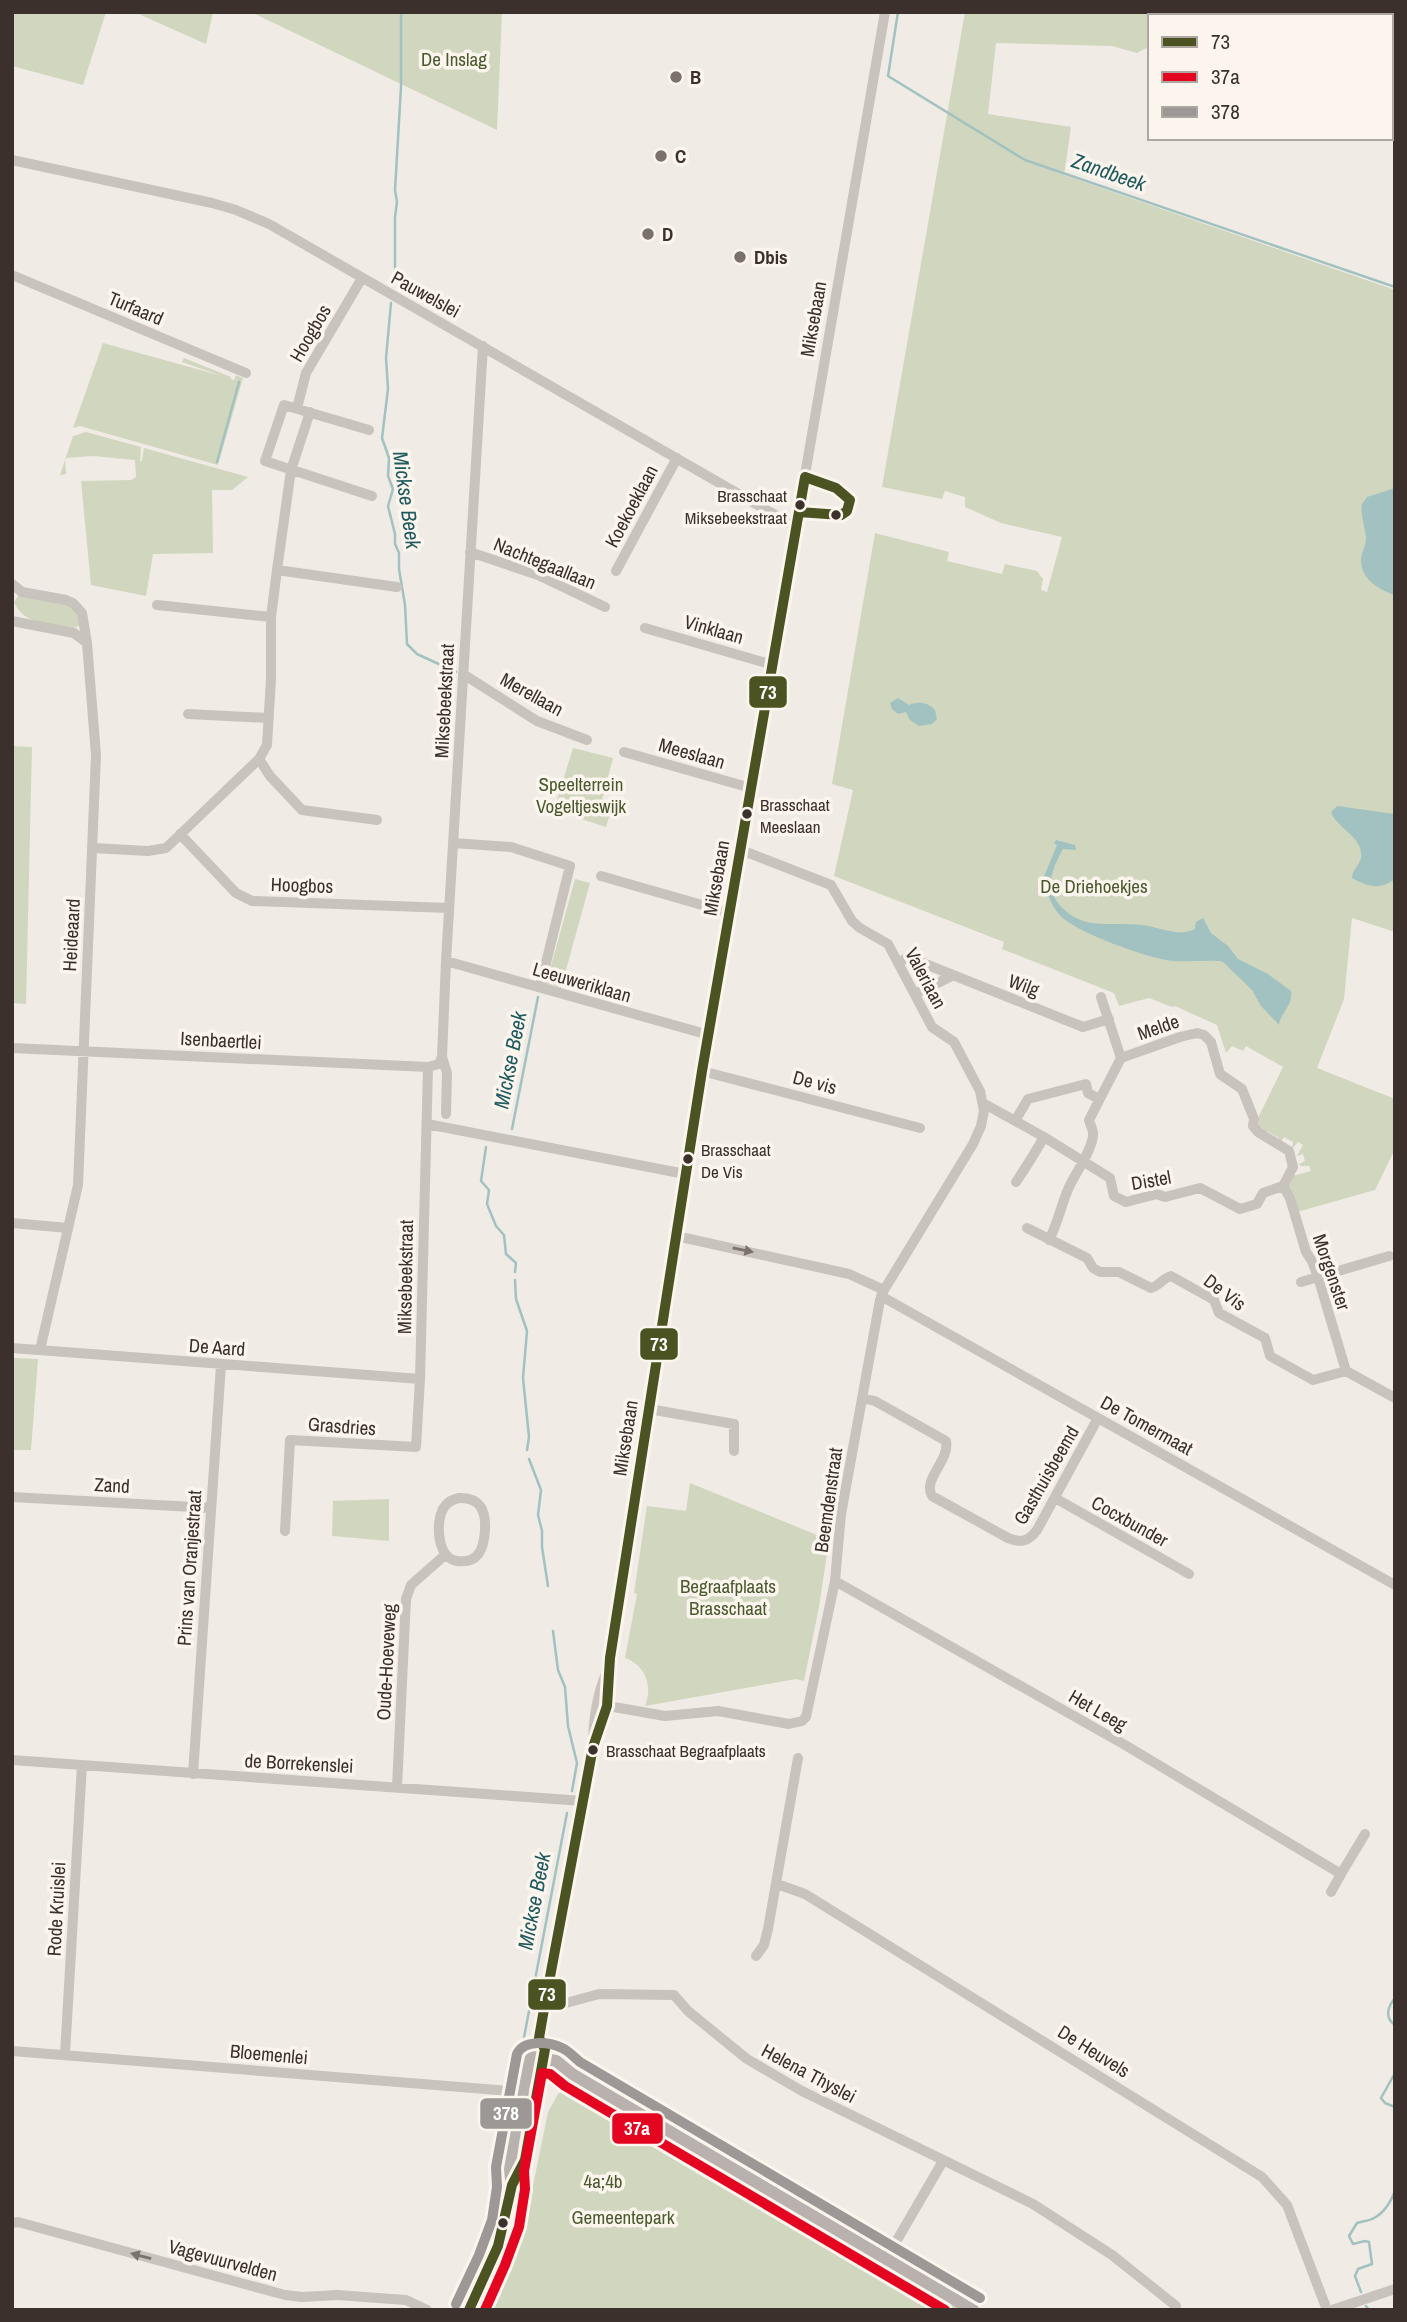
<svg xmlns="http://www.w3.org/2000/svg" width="1407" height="2322" font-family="'Archivo Narrow',sans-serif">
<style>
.green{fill:#d1d6bf}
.water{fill:#a1c2c1}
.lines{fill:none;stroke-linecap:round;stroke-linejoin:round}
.stream{stroke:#a1c2c1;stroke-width:2.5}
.minor{stroke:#c9c3be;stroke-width:10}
.major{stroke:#b8b1ad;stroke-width:12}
.bus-1-casing{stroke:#fbf5ee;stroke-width:16}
.bus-2-casing{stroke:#fbf5ee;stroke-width:16}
.bus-3-casing{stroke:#fbf5ee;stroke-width:16}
.bus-1{stroke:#4a5321;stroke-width:10}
.bus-2{stroke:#e40521;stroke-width:10}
.bus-3{stroke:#9d9895;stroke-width:10}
.oneway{fill:#7b726d}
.poi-dot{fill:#7a716c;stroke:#fbf5ee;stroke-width:2.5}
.bus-dot{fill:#3b302b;stroke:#fbf5ee;stroke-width:2.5}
.labels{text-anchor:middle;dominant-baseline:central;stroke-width:7;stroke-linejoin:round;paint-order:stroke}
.bus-label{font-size:17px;fill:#3b302b;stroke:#fbf5ee;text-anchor:start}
.park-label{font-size:19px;fill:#4a5a2e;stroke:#fbf5ee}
.poi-label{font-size:19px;font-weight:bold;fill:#3b302b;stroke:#fbf5ee;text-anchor:start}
.street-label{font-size:19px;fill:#3b302b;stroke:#fbf5ee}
.water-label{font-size:21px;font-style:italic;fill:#1f5a5e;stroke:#fbf5ee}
.line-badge{stroke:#fbf5ee;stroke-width:2.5}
.badge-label{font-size:19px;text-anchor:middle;font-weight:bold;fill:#fff}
</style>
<rect width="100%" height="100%" fill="#f0ebe5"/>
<!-- green -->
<path class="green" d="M12,12H106L83,85L12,66Z
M134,12H213L206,44Z
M251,12H502L497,130Z
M965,12H1148L1150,46L1137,53L1112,46L996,43L988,114L1071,127L1064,175L1395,290V932L1352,918L1344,999L1317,1068L1395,1099V1149L1375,1190L1297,1212L1286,1184L1292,1176L1311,1171L1309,1166H1301L1299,1164L1305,1161L1303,1154L1297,1156L1303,1145L1298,1142L1292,1149L1293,1142L1284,1137L1281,1142L1279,1141V1138L1267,1131L1265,1133L1258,1130L1259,1116L1283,1067L1246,1046L1243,1051L1232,1046L1226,1053L1217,1025L1175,1006L1172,1007L1149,998L1119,1006L1114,993L1002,949L1004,942L834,876L853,790L832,784L875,533L949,552L947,561L1002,574L1005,564L1037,571L1043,579L1041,590L1047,592L1062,537L1001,523L965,507V497L945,491L942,499L882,487Z
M103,343L222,376L182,362L184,358L231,377V379L234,380L236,375L243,378L218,465L80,426L73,428Z
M86,432L141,447L140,461H142L144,448L248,477L232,490H212L213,553L153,554L146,596L91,585L81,481L131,480L136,477L135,460L93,456L65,458L66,474L60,475L73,436Z
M19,595C33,598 64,599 74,609C78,613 79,619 81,625L74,628C52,624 23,625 14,602Z
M12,746L32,747L26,1004L12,1003Z
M573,748L613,758L602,800L613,804L606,827L554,810Z
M575,879L590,883L561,988L546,984Z
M12,1358L38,1359L31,1450H12Z
M690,1483L829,1540L819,1607L804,1681L796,1679L645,1706C653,1687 646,1665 625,1658L637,1594L634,1593L647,1506L686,1511Z
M389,1499V1541L332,1536L333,1501Z
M580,2085L962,2310H492L510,2269L525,2225L548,2112L558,2094L569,2087Z"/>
<!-- water -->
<path class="water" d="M1395,488V595C1380,590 1361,580 1361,560C1361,553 1366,546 1366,538C1365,526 1360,515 1362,504L1367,497Z
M898,698L909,705C918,701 928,702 935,710L937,719L932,724L919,726L910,720L906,712L898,714L892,709L890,703Z
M1337,806L1395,814V879C1379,891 1367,886 1352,878C1352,870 1359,866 1361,858C1364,837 1337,829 1331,812Z
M1056,840L1075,845L1076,850L1063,849C1058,858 1052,870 1051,880C1048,901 1073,921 1092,923C1108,925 1125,923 1141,925C1159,926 1177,938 1195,929L1196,922L1203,918L1211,933L1228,946L1238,959L1268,974L1291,991C1293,1007 1280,1013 1279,1025L1261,1006L1252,990L1223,962L1219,961C1201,960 1184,963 1166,960C1143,956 1071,931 1058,913C1049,902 1047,891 1043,879L1057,845L1054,843Z"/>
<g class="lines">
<!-- stream -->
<path class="stream" d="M898,12L888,76L1025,160L1395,287
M395,279V217L397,202L395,190L401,87V12
M391,303L386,358L388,389L382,438L389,458L388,476L393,489L388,506L395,534V544L399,553V569L405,605L407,644L417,654L456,672
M217,462L239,382
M512,1129L538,997
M486,1147L481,1181L489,1190L487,1204L496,1226L504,1235L506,1254L516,1263L515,1272
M515,1280L516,1299L527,1331L523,1378L529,1437L527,1450
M529,1459L541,1490L538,1515L542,1531V1547L548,1586
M553,1631L558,1670L565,1687L568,1726L577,1763L572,1791
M1395,1998C1388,2006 1384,2018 1395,2025
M1395,2073L1381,2098L1385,2103L1395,2107
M516,2079L567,1813
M563,2088L588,2096L826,2235
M831,2239L951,2310
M1361,2292L1355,2276L1358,2269L1372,2264L1369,2242L1365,2241L1353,2244L1349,2236L1357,2223C1363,2221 1369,2221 1374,2218C1384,2213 1391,2201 1395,2191
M1366,2306L1369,2310"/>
<!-- minor -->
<path class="minor" d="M12,160L212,203L236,210L269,224L796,527
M12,275L246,373
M297,408L306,373L362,278
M369,430L284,405L265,461L372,496
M470,552L538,575L605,607
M277,570L397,587
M616,571L677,458
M12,584L22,592L66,600L73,603L82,613L87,643L96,755L78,1185L40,1350
M157,605L271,617
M12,621L74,633L87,643
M645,628L773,665
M463,674L537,721L587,740
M188,714L268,718
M624,752L751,788
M259,759L270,776L302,810L377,820
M180,834L236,893L252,901L449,908
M453,843L511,847L570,866L540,987
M93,848L148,851L166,848L259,759L267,745L271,679V617L277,570L291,470L310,412
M601,876L730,913
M446,961L709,1035
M898,963L908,957L1083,1027L1109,1019
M915,994L952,976
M12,1048L428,1067L439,1064L442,1057
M702,1071L920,1128
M983,1103L1044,1137L1110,1178L1114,1196L1126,1202L1157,1194L1165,1197L1200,1188L1240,1209L1257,1204L1263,1193L1283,1186L1293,1167L1289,1151L1258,1132L1253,1126L1254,1119L1242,1089L1220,1074L1211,1042L1204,1035L1197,1033L1180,1037L1121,1058
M446,1114L447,1073L442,1057L446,961L483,346
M1015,1121L1028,1099L1086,1084L1088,1093L1099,1099
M427,1124L685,1174
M1016,1182C1026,1167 1035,1153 1044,1137
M1283,1186L1290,1198L1306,1252L1312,1261L1318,1277L1346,1371
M12,1223L68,1228
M1027,1228L1087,1258L1093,1268L1100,1272H1119L1151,1288C1159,1286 1163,1278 1171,1276L1214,1300L1219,1313L1265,1338L1270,1356L1313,1380L1346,1371L1395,1398
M676,1236L849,1274L884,1290
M1049,1240C1058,1223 1061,1205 1069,1187C1076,1172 1091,1152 1093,1136C1094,1131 1090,1124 1089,1120L1121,1058L1101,997
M1301,1282L1389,1256
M881,1296L1395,1585
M12,1348L420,1379
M862,1398L875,1401L946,1441C950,1461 922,1479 932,1496L1008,1538C1021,1543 1028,1542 1037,1530L1098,1418
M649,1409L734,1424V1451
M12,1497L211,1508
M459,1498C481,1497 486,1512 485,1530C484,1548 479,1564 457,1561C436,1558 435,1518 445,1506C449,1501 454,1499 459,1498Z
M1055,1498L1189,1574
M285,1531L290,1440L416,1447L420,1379L428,1067
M835,1581L1125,1745L1341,1874L1331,1892
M597,1704L665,1716L718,1711L789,1724L802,1721L806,1717L835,1581L841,1514L880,1300L884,1290L973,1144L981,1126L984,1111L980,1091L954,1042L932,1027L888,944L860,928L852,921L831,885L741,850
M593,1747C601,1729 607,1712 609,1692C610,1681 608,1670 610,1658L702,1071L885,12
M12,1760L583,1801
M193,1774L221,1365
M397,1787L406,1599L411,1585L445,1555
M1341,1874L1365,1834
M777,1884L805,1894L1262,2177L1287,2205L1327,2310
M756,1956L764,1945L768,1929L798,1758
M544,2009L599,1994L674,1995L688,2011L747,2059L802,2091L1033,2204L1112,2255L1176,2306
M539,2038L593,1747C593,1720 596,1695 608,1669
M12,2051L523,2092L535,2106
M65,2054L82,1765
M12,2223L18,2222L285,2295L302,2297L337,2295L406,2300L427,2310
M886,2259L943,2161
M1332,2310L1395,2289"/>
<!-- major -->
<path class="major" d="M531,2057L556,2061L572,2074L973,2310
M469,2310C488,2269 503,2233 511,2189C513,2182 509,2175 510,2168C512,2143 527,2056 539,2038L545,2049L525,2160L520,2173L512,2185"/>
<!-- bus-1 casing -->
<g class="bus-1-casing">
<path id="bus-1" d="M469,2310L498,2246L512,2185L525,2160L545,2049L539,2038L544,2009L593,1747L607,1706L610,1658L702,1071L805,477L836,488L850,500L847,511L841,515L799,512"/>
</g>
<!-- bus-2 casing -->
<g class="bus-2-casing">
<path id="bus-2" d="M485,2310L505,2265L519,2227L525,2189L524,2171L542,2073L550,2074L565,2086L945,2310"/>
</g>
<!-- bus-3 casing -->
<g class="bus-3-casing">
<path id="bus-3" d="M456,2304L479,2255L492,2220L497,2187L496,2167L517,2054C524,2039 549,2042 562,2048C569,2051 575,2058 580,2062L980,2298"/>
</g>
<!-- bus-1 -->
<use href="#bus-1" class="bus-1"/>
<!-- bus-2 -->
<use href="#bus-2" class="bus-2"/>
<!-- bus-3 -->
<use href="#bus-3" class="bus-3"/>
</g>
<!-- one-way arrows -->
<defs><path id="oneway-solid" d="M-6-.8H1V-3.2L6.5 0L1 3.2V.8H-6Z" transform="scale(1.75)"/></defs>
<g class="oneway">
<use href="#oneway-solid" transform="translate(743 1250) rotate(12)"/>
<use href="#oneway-solid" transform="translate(141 2256) rotate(-165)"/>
</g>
<!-- markers -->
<g class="poi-dot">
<circle cx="676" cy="77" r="7"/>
<circle cx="661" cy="156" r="7"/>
<circle cx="648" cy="234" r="7"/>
<circle cx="740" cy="257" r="7"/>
</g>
<g class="bus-dot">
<circle cx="800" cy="505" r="6"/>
<circle cx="836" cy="515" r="6"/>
<circle cx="747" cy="814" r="6"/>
<circle cx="688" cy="1159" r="6"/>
<circle cx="593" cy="1750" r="6"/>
<circle cx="503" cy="2223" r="6"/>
</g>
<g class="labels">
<!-- bus labels -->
<g class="bus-label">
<text x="787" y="495" text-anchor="end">Brasschaat<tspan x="787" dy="22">Miksebeekstraat</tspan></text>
<text x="760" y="804">Brasschaat<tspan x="760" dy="22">Meeslaan</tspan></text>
<text x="701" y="1149">Brasschaat<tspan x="701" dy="22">De Vis</tspan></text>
<text x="606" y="1750">Brasschaat Begraafplaats</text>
</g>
<!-- park labels -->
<g class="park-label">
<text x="454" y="59">De Inslag</text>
<text x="581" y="784">Speelterrein<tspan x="581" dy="22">Vogeltjeswijk</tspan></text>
<text x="1094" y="886">De Driehoekjes</text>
<text x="728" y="1586">Begraafplaats<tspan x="728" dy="22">Brasschaat</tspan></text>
<text x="603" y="2181">4a;4b</text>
<text x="623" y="2217">Gemeentepark</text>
</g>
<!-- poi labels -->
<g class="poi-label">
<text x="690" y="77">B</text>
<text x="675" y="156">C</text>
<text x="662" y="234">D</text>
<text x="754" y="257">Dbis</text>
</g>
<!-- street labels -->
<g class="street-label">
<text transform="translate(426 294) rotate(29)">Pauwelslei</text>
<text transform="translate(136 308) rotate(23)">Turfaard</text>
<text transform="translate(813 319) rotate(-80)">Miksebaan</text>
<text transform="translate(310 333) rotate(-60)">Hoogbos</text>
<text transform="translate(631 506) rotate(-62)">Koekoeklaan</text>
<text transform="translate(545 563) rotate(22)">Nachtegaallaan</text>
<text transform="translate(714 629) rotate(16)">Vinklaan</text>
<text transform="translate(532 694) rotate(29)">Merellaan</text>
<text transform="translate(444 701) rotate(-87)">Miksebeekstraat</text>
<text transform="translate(692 753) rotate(16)">Meeslaan</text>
<text transform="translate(716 878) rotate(-80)">Miksebaan</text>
<text transform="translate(302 885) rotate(2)">Hoogbos</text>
<text transform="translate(71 935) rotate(-87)">Heideaard</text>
<text transform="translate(926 978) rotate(62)">Valeriaan</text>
<text transform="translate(582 982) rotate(16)">Leeuweriklaan</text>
<text transform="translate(1024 985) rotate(20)">Wilg</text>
<text transform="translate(1158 1027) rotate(-19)">Melde</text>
<text transform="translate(221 1040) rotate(3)">Isenbaertlei</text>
<text transform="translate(815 1082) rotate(15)">De vis</text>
<text transform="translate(1151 1180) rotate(-10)">Distel</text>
<text transform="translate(1332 1272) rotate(71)">Morgenster</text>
<text transform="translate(405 1277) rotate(-89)">Miksebeekstraat</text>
<text transform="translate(1225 1292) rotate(37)">De Vis</text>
<text transform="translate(217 1347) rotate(4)">De Aard</text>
<text transform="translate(1147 1425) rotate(29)">De Tomermaat</text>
<text transform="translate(342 1426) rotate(4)">Grasdries</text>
<text transform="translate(625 1438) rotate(-81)">Miksebaan</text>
<text transform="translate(1046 1475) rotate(-60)">Gasthuisbeemd</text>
<text transform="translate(112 1485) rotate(3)">Zand</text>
<text transform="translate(828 1500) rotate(-82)">Beemdenstraat</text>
<text transform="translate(1130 1521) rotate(29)">Cocxbunder</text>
<text transform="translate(189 1568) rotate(-86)">Prins van Oranjestraat</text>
<text transform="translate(386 1662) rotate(-87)">Oude-Hoeveweg</text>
<text transform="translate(1098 1710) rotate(30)">Het Leeg</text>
<text transform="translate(299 1763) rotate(3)">de Borrekenslei</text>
<text transform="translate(56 1909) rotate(-87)">Rode Kruislei</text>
<text transform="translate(1094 2051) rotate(32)">De Heuvels</text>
<text transform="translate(269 2054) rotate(5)">Bloemenlei</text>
<text transform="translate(809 2073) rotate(28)">Helena Thyslei</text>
<text transform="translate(223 2260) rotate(15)">Vagevuurvelden</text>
</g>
<!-- water labels -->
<g class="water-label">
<text transform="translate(1109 172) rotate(19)">Zandbeek</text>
<text transform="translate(407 500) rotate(82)">Mickse Beek</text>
<text transform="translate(510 1060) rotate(-79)">Mickse Beek</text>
<text transform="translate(534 1901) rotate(-79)">Mickse Beek</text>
</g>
</g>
<g class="line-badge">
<rect x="748" y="675" width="40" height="34" rx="7" fill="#4a5321"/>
<rect x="639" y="1327" width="40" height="34" rx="7" fill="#4a5321"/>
<rect x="527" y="1978" width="40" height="33" rx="7" fill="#4a5321"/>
<rect x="479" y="2097" width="54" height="33" rx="7" fill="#9d9895"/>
<rect x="611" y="2112" width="53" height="33" rx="7" fill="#e40521"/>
</g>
<g class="badge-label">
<text x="768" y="699">73</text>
<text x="659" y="1351">73</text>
<text x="547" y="2001">73</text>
<text x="506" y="2120">378</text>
<text x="637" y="2135">37a</text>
</g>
<!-- border -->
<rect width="1407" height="2322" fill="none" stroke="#3b302b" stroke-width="28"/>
<!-- legend -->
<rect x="1148" y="14" width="245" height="126" fill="#fbf5ee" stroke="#aea6a0" stroke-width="2"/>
<rect x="1162" y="37" width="35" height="10" fill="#4a5321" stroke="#aea6a0" stroke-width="2"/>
<text x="1211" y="49" font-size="21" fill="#3b302b">73</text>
<rect x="1162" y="72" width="35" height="10" fill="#e40521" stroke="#aea6a0" stroke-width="2"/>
<text x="1211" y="84" font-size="21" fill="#3b302b">37a</text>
<rect x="1162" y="107" width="35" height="10" fill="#9d9895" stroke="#aea6a0" stroke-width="2"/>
<text x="1211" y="119" font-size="21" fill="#3b302b">378</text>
</svg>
